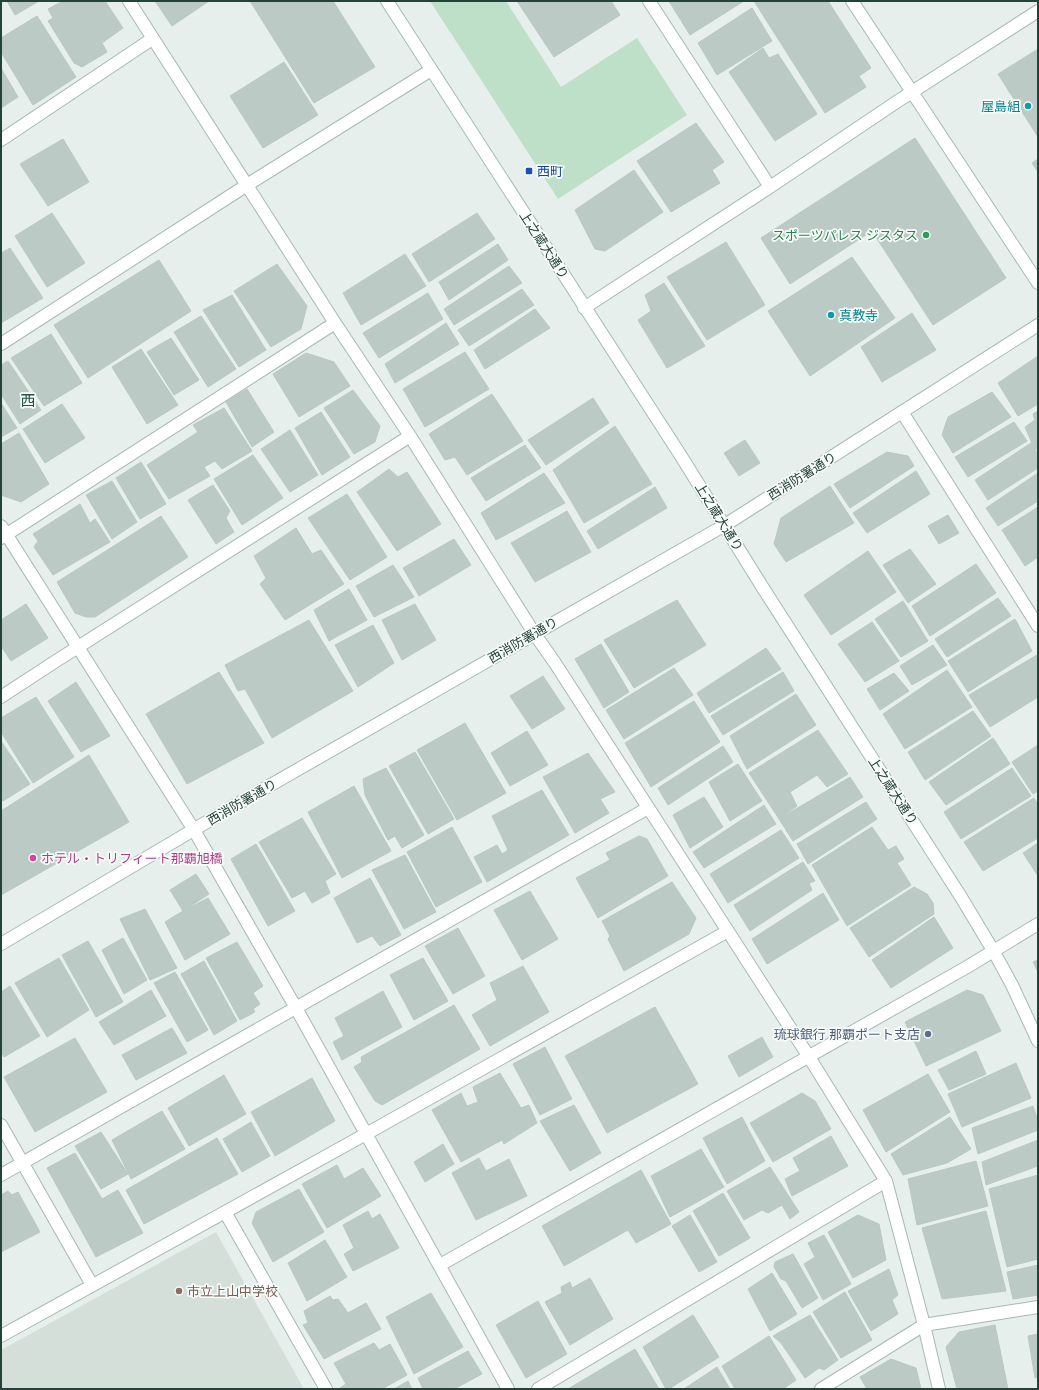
<svg xmlns="http://www.w3.org/2000/svg" width="1039" height="1390" font-family="Rubik,'Noto Sans JP',sans-serif">
<style>
.built{fill:#d4dfda}
.green{fill:#bfe0c8}
.building{fill:#bbcac4;stroke:#b8c9c2}
.lines{fill:none;stroke-linecap:round;stroke-linejoin:round}
.minor-casing{stroke:#a8b8b2;stroke-width:14}
.tertiary-casing{stroke:#a8b8b2;stroke-width:14}
.secondary-casing{stroke:#a4bbb3;stroke-width:14}
.minor{stroke:#fff;stroke-width:12}
.tertiary{stroke:#fff;stroke-width:12}
.secondary{stroke:#fff;stroke-width:12}
.culture-dot{fill:#0f9aa8;stroke:#f7fbf9;stroke-width:1.5}
.transit-dot{fill:#1a4fb4;stroke:#f7fbf9;stroke-width:1.5}
.leisure-dot{fill:#2e9e5b;stroke:#f7fbf9;stroke-width:1.5}
.hotel-dot{fill:#d1479c;stroke:#f7fbf9;stroke-width:1.5}
.service-dot{fill:#5c6f8a;stroke:#f7fbf9;stroke-width:1.5}
.education-dot{fill:#8d6e63;stroke:#f7fbf9;stroke-width:1.5}
.labels{text-anchor:middle;dominant-baseline:central;stroke-width:3.5;stroke-linejoin:round;paint-order:stroke}
.culture-label{font-size:13px;fill:#0d838f;stroke:#f7fbf9;text-anchor:end}
.transit-label{font-size:13px;fill:#164399;stroke:#f7fbf9;text-anchor:start}
.leisure-label{font-size:13px;fill:#27864d;stroke:#f7fbf9;text-anchor:end}
.street-label{font-size:13px;fill:#24423a;stroke:#f7fbf9}
.hotel-label{font-size:13px;fill:#b23c85;stroke:#f7fbf9;text-anchor:start}
.service-label{font-size:13px;fill:#4e5e75;stroke:#f7fbf9;text-anchor:end}
.education-label{font-size:13px;fill:#785e54;stroke:#f7fbf9;text-anchor:start}
.quarter-label{font-size:15px;fill:#1f5548;stroke:#f7fbf9}
</style>
<rect width="100%" height="100%" fill="#e6efeb"/>
<!-- built -->
<path class="built" d="M216,1232L304,1389H1V1350Z"/>
<!-- green -->
<path class="green" d="M430,1H506L561,87L637,38L687,115L558,199Z"/>
<!-- building -->
<path class="building" d="M7,1H39L15,15Z
M63,1H105L123,28L102,43L107,52L82,67L74,63L48,21L53,18L48,9Z
M155,1H209L172,26Z
M250,1H333L375,67L314,103Z
M517,1H611L620,15L554,57Z
M669,1H744L690,35Z
M754,1H828L871,68L859,76L866,87L825,113Z
M752,8L772,41L717,75L698,43Z
M37,16L76,77L33,105L1,52V38Z
M763,48L769,58L778,54L817,114L775,141L729,72Z
M1038,49V137L998,74Z
M284,62L318,115L263,148L230,96Z
M1,68L18,97L1,108Z
M696,123L724,162L712,170L720,183L671,212L637,161Z
M915,138L1006,278L933,325L872,231L790,284L761,238Z
M63,139L89,182L48,206L20,164Z
M1038,159V172L1032,163Z
M634,170L663,212L605,251L595,249L575,210Z
M52,213L85,263L47,287L15,236Z
M477,213L495,239L429,282L412,254Z
M726,242L765,305L707,340L667,277Z
M498,244L508,260L449,300L439,282Z
M10,248L43,298L1,323V253Z
M405,254L426,286L361,325L343,293Z
M852,257L895,318L810,376L768,311Z
M159,260L191,311L88,378L54,325Z
M277,264L307,306L301,329L271,347L234,291Z
M509,266L522,283L454,325L444,309Z
M664,283L705,346L667,368L638,320L651,311L645,295Z
M522,289L534,305L469,346L458,330Z
M428,293L443,319L379,358L363,333Z
M232,295L266,350L239,367L203,310Z
M535,309L550,328L485,369L474,350Z
M912,313L936,350L882,382L861,347Z
M201,316L236,369L208,387L174,332Z
M446,323L459,344L395,383L385,364Z
M51,334L82,383L44,406L11,358Z
M171,338L199,380L174,395L147,352Z
M141,349L178,405L147,424L112,367Z
M465,352L489,389L425,427L403,389Z
M306,353L334,362L350,386L299,417L273,374Z
M1038,356V404L1018,416L998,383Z
M8,361L41,410L20,424L1,394V365Z
M247,389L274,432L252,447L226,402Z
M353,390L380,426L375,442L354,454L324,408Z
M992,392L1011,417L953,453L942,435L948,417Z
M492,394L523,441L467,475L455,457L445,460L429,434Z
M593,398L609,423L546,465L528,440Z
M1,403L17,428L1,437Z
M62,404L85,438L45,463L23,429Z
M224,408L252,451L222,469L215,461L204,467L210,476L169,499L147,465L198,432L193,425Z
M1038,411V448L1035,450L1025,427L1035,420L1033,414Z
M321,412L350,457L322,475L295,428Z
M1014,422L1027,441L968,477L955,457Z
M615,426L652,484L584,523L553,470Z
M290,430L318,475L290,492L261,449Z
M19,433L49,484L21,502L1,495V444Z
M745,440L760,463L739,476L724,453Z
M1031,443L1038,454V468L988,500L975,480Z
M525,445L541,468L486,501L471,478Z
M887,452L908,456L914,466L850,508L834,484Z
M253,455L283,498L242,525L214,479Z
M141,462L166,504L140,519L116,478Z
M389,469L398,477L407,472L441,524L397,551L357,492Z
M916,471L930,494L867,533L853,513Z
M544,473L565,503L496,540L481,513Z
M1038,473V501L998,526L986,508Z
M112,481L137,522L112,539L86,495Z
M213,485L230,511L226,518L234,532L216,544L188,500Z
M830,486L854,523L786,562L774,544L781,518Z
M655,487L667,508L598,549L587,531Z
M347,494L387,557L350,580L308,518Z
M80,504L90,523L95,519L110,542L53,575L34,547L38,541L33,534Z
M1038,507V557L1025,566L1002,530Z
M567,511L591,552L535,582L511,543Z
M948,515L959,533L939,544L928,526Z
M161,516L188,557L95,617H86L75,613L57,582Z
M296,528L312,554L321,550L344,584L285,620L260,584L266,578L254,556Z
M454,539L471,565L419,596L403,568Z
M910,549L936,584L908,603L883,565Z
M868,551L896,592L831,635L804,595Z
M976,564L996,593L930,636L912,606Z
M393,565L414,597L374,617L356,586Z
M349,589L367,620L329,641L314,610Z
M998,598L1011,616L947,657L935,639Z
M677,600L706,645L634,688L604,640Z
M903,601L928,641L901,657L875,619Z
M26,604L48,638L11,661L1,646V620Z
M415,604L436,640L402,660L382,620Z
M1015,619L1032,651L968,692L948,661Z
M309,620L353,691L272,738L245,689L238,691L225,665Z
M872,622L899,661L865,682L838,644Z
M373,625L394,663L358,687L335,645Z
M601,644L629,692L604,708L575,659Z
M933,645L947,665L912,685L900,666Z
M766,648L781,669L709,713L697,693Z
M1037,655L1038,657V697L990,727L969,695Z
M674,668L693,695L624,739L606,710Z
M947,670L972,707L905,749L883,714Z
M219,672L264,743L187,784L146,714Z
M783,672L794,691L723,735L711,716Z
M894,673L909,691L880,710L867,689Z
M543,676L565,709L532,729L510,696Z
M76,682L110,736L81,752L48,701Z
M796,694L816,725L747,769L730,736Z
M36,697L74,757L33,783L1,732V718Z
M694,701L720,742L651,787L625,743Z
M973,711L991,736L925,780L908,752Z
M465,723L506,793L457,820L417,750Z
M818,730L848,774L827,787L817,775L790,792L797,806L779,819L749,773Z
M527,731L548,765L510,786L491,753Z
M993,738L1010,764L946,805L929,782Z
M1,741L30,784L3,801L1,798Z
M1038,745V791L1033,794L1012,762Z
M723,746L733,762L668,805L658,788Z
M415,752L454,819L428,834L389,766Z
M588,753L615,792L600,799L609,813L575,833L543,777Z
M89,755L129,822L1,895V811Z
M738,764L762,801L730,821L709,782Z
M386,768L424,835L402,848L395,836L388,840L365,795L363,779Z
M1012,768L1031,796L961,839L944,812Z
M850,777L863,797L793,841L779,819Z
M354,786L391,851L342,878L308,812Z
M542,790L569,835L487,882L474,857L497,845L502,854L508,850L492,816Z
M704,797L723,827L690,848L673,815Z
M1034,798L1038,805V838L983,871L964,842Z
M866,802L877,819L808,864L797,844Z
M764,805L776,824L704,868L693,852Z
M302,818L336,874L325,881L330,893L312,903L305,891L292,898L259,842Z
M452,827L482,882L436,907L407,852Z
M872,827L888,850L896,846L904,859L897,863L911,885L847,926L812,865Z
M781,830L799,858L728,903L710,874Z
M639,836L647,839L668,876L598,918L576,878L610,860L606,853Z
M1038,843V876L1023,853Z
M256,844L295,911L268,926L231,859Z
M405,855L436,912L404,929L372,870Z
M803,862L815,881L809,883L812,890L750,931L734,905Z
M196,874L209,894L183,911L170,890Z
M370,878L401,935L380,946L372,936L357,943L334,898Z
M672,882L696,918L689,934L624,971L608,939L610,936L602,921Z
M914,887L927,894L933,903L934,914L869,957L850,928Z
M530,891L558,939L522,960L494,910Z
M823,893L839,920L767,964L752,939Z
M208,898L230,934L185,960L165,922L183,911Z
M145,909L177,968L150,980L120,919Z
M934,917L953,948L891,988L872,960Z
M458,928L485,976L453,994L425,946Z
M123,938L147,980L124,994L102,950Z
M88,941L123,1002L96,1017L62,955Z
M237,942L263,986L253,993L260,1004L253,1009L255,1012L240,1020L206,958Z
M59,958L89,1010L47,1037L15,983Z
M423,958L448,1001L414,1020L390,975Z
M1038,960V972L1033,962Z
M204,961L237,1021L214,1035L181,974Z
M523,966L549,1012L490,1046L472,1015L497,1000L490,983Z
M175,972L208,1030L187,1042L154,983Z
M10,986L40,1036L4,1057L1,1051V992Z
M151,990L166,1016L114,1045L99,1022Z
M967,990L983,995L1001,1031L926,1066L905,1022Z
M383,991L402,1027L342,1060L333,1042L344,1036L335,1018Z
M454,1005L480,1049L382,1105L375,1101L354,1067L362,1062L361,1057Z
M655,1007L698,1084L607,1133L565,1056Z
M172,1028L187,1053L136,1080L122,1055Z
M762,1037L773,1057L739,1077L728,1056Z
M75,1038L107,1092L35,1132L4,1077Z
M545,1047L572,1099L540,1115L513,1064Z
M976,1051L986,1074L949,1090L938,1070Z
M1016,1063L1031,1098L962,1127L948,1094Z
M500,1073L521,1108L529,1105L537,1123L504,1144L502,1140L461,1162L432,1110L461,1093L467,1106L478,1102L473,1087Z
M928,1074L950,1112L886,1152L863,1110Z
M224,1075L246,1114L189,1146L168,1108Z
M312,1078L335,1121L275,1156L251,1112Z
M802,1093L815,1101L831,1129L773,1162L750,1123Z
M574,1105L601,1153L570,1171L540,1121Z
M1033,1106L1038,1121V1130L978,1154L972,1128Z
M162,1111L185,1149L131,1179L112,1140Z
M742,1117L765,1161L727,1184L703,1138Z
M950,1117L971,1149L947,1163L903,1175L891,1154Z
M251,1122L270,1156L242,1172L223,1139Z
M101,1132L128,1174L101,1189L75,1146Z
M831,1136L848,1166L792,1196L785,1179L800,1171L793,1158Z
M217,1138L238,1174L144,1224L126,1190Z
M1038,1140V1166L986,1185L982,1162Z
M443,1144L454,1164L425,1182L414,1162Z
M701,1149L724,1187L670,1217L651,1176Z
M75,1153L102,1199L118,1190L143,1233L96,1257L47,1168Z
M479,1158L486,1171L509,1159L527,1196L476,1220L452,1173Z
M976,1161L988,1206L917,1225L908,1179Z
M337,1165L344,1179L363,1168L381,1196L327,1228L302,1184Z
M770,1167L799,1212L790,1219L782,1205L768,1213L762,1210L744,1220L727,1191Z
M641,1170L671,1224L636,1243L628,1230L564,1266L542,1226Z
M1038,1175V1259L1007,1267L989,1189Z
M299,1189L324,1232L273,1262L252,1223L256,1212Z
M8,1191L12,1195L18,1192L40,1232L1,1252V1195Z
M723,1193L750,1238L719,1256L693,1211Z
M368,1211L372,1219L380,1214L399,1248L353,1271L344,1254L354,1248L343,1225Z
M986,1211L1006,1291L942,1299L922,1228Z
M690,1215L717,1262L699,1272L672,1226Z
M858,1215L879,1224L886,1260L853,1278L828,1232Z
M824,1235L851,1284L823,1300L804,1264L815,1257L808,1243Z
M325,1240L347,1277L307,1301L288,1263Z
M793,1254L818,1298L802,1308L786,1281L781,1279L774,1267L775,1262Z
M1038,1265V1295L1013,1299L1007,1272Z
M889,1269L898,1295L892,1300L898,1314L871,1331L848,1291Z
M772,1273L797,1314L770,1331L748,1289Z
M590,1278L613,1319L570,1345L545,1302L562,1293L561,1287L570,1282L572,1288Z
M845,1292L872,1340L841,1358L813,1312Z
M431,1293L463,1347L414,1374L386,1317Z
M330,1296L333,1300L338,1299L348,1313L366,1303L381,1329L324,1359L303,1325L308,1323L304,1311Z
M538,1301L567,1354L526,1378L496,1325Z
M693,1315L719,1357L669,1389H666L643,1347Z
M810,1315L838,1360L824,1370L819,1368L805,1378L781,1343L773,1336Z
M995,1325L1008,1389H957L946,1347L959,1332Z
M1038,1334V1377L1035,1378L1028,1336Z
M769,1336L796,1380L783,1389H735L722,1366Z
M374,1343L379,1350L390,1344L407,1375L382,1389H341L340,1388L346,1384L334,1363Z
M635,1349L659,1389H568Z
M468,1351L482,1374L454,1389H423L418,1378Z
M891,1359L916,1368L921,1389H867L860,1377Z
M717,1367L730,1389H684Z
M408,1381L412,1389H394Z"/>
<g class="lines">
<!-- minor casing -->
<g class="minor-casing">
<path id="minor" d="M129,1L335,323L410,436L534,633L555,663L809,1057L886,1181L924,1325L939,1389
M649,1L770,187
M852,1L1038,283
M1,140L152,39
M584,308L770,187L898,101L1038,11
M902,412L1038,626
M1,526L194,830L296,1008L508,1389
M1,538L335,323
M1,697L56,661L410,436
M1,1125L92,1285
M1,1175L648,808
M225,1212L326,1389
M440,1265L967,967L1038,924
M1,1336L366,1134L728,931
M538,1389L886,1181
M821,1389L924,1325L1038,1307"/>
</g>
<!-- tertiary casing -->
<g class="tertiary-casing">
<path id="tertiary" d="M1,344L247,185L431,70
M1,944L227,810L725,525L1038,325"/>
</g>
<!-- secondary casing -->
<g class="secondary-casing">
<path id="secondary" d="M387,1L681,456L763,588L961,897L994,952L1012,985L1038,1041"/>
</g>
<!-- minor -->
<use href="#minor" class="minor"/>
<!-- tertiary -->
<use href="#tertiary" class="tertiary"/>
<!-- secondary -->
<use href="#secondary" class="secondary"/>
</g>
<!-- markers -->
<g class="culture-dot">
<circle cx="1028" cy="106" r="4"/>
<circle cx="831" cy="315" r="4"/>
</g>
<rect class="transit-dot" x="525" y="167" width="8" height="8" rx="2"/>
<circle class="leisure-dot" cx="926" cy="235" r="4"/>
<circle class="hotel-dot" cx="33" cy="858" r="4"/>
<circle class="service-dot" cx="928" cy="1034" r="4"/>
<circle class="education-dot" cx="179" cy="1291" r="4"/>
<g class="labels">
<!-- culture labels -->
<g class="culture-label">
<text x="1020" y="106">屋島組</text>
<text x="839" y="315" text-anchor="start">真教寺</text>
</g>
<!-- transit labels -->
<g class="transit-label">
<text x="537" y="171">西町</text>
</g>
<!-- leisure labels -->
<g class="leisure-label">
<text x="918" y="235">スポーツパレス ジスタス</text>
</g>
<!-- street labels -->
<g class="street-label">
<text transform="translate(544 245) rotate(57)">上之蔵大通り</text>
<text transform="translate(802 476) rotate(-32)">西消防署通り</text>
<text transform="translate(719 517) rotate(58)">上之蔵大通り</text>
<text transform="translate(523 640) rotate(-30)">西消防署通り</text>
<text transform="translate(893 791) rotate(57)">上之蔵大通り</text>
<text transform="translate(242 802) rotate(-30)">西消防署通り</text>
</g>
<!-- hotel labels -->
<g class="hotel-label">
<text x="41" y="858">ホテル・トリフィート那覇旭橋</text>
</g>
<!-- service labels -->
<g class="service-label">
<text x="920" y="1034">琉球銀行 那覇ポート支店</text>
</g>
<!-- education labels -->
<g class="education-label">
<text x="187" y="1291">市立上山中学校</text>
</g>
<!-- quarter labels -->
<g class="quarter-label">
<text x="28" y="401">西</text>
</g>
</g>
<!-- border -->
<rect width="1039" height="1390" fill="none" stroke="#24423a" stroke-width="4"/>
</svg>
